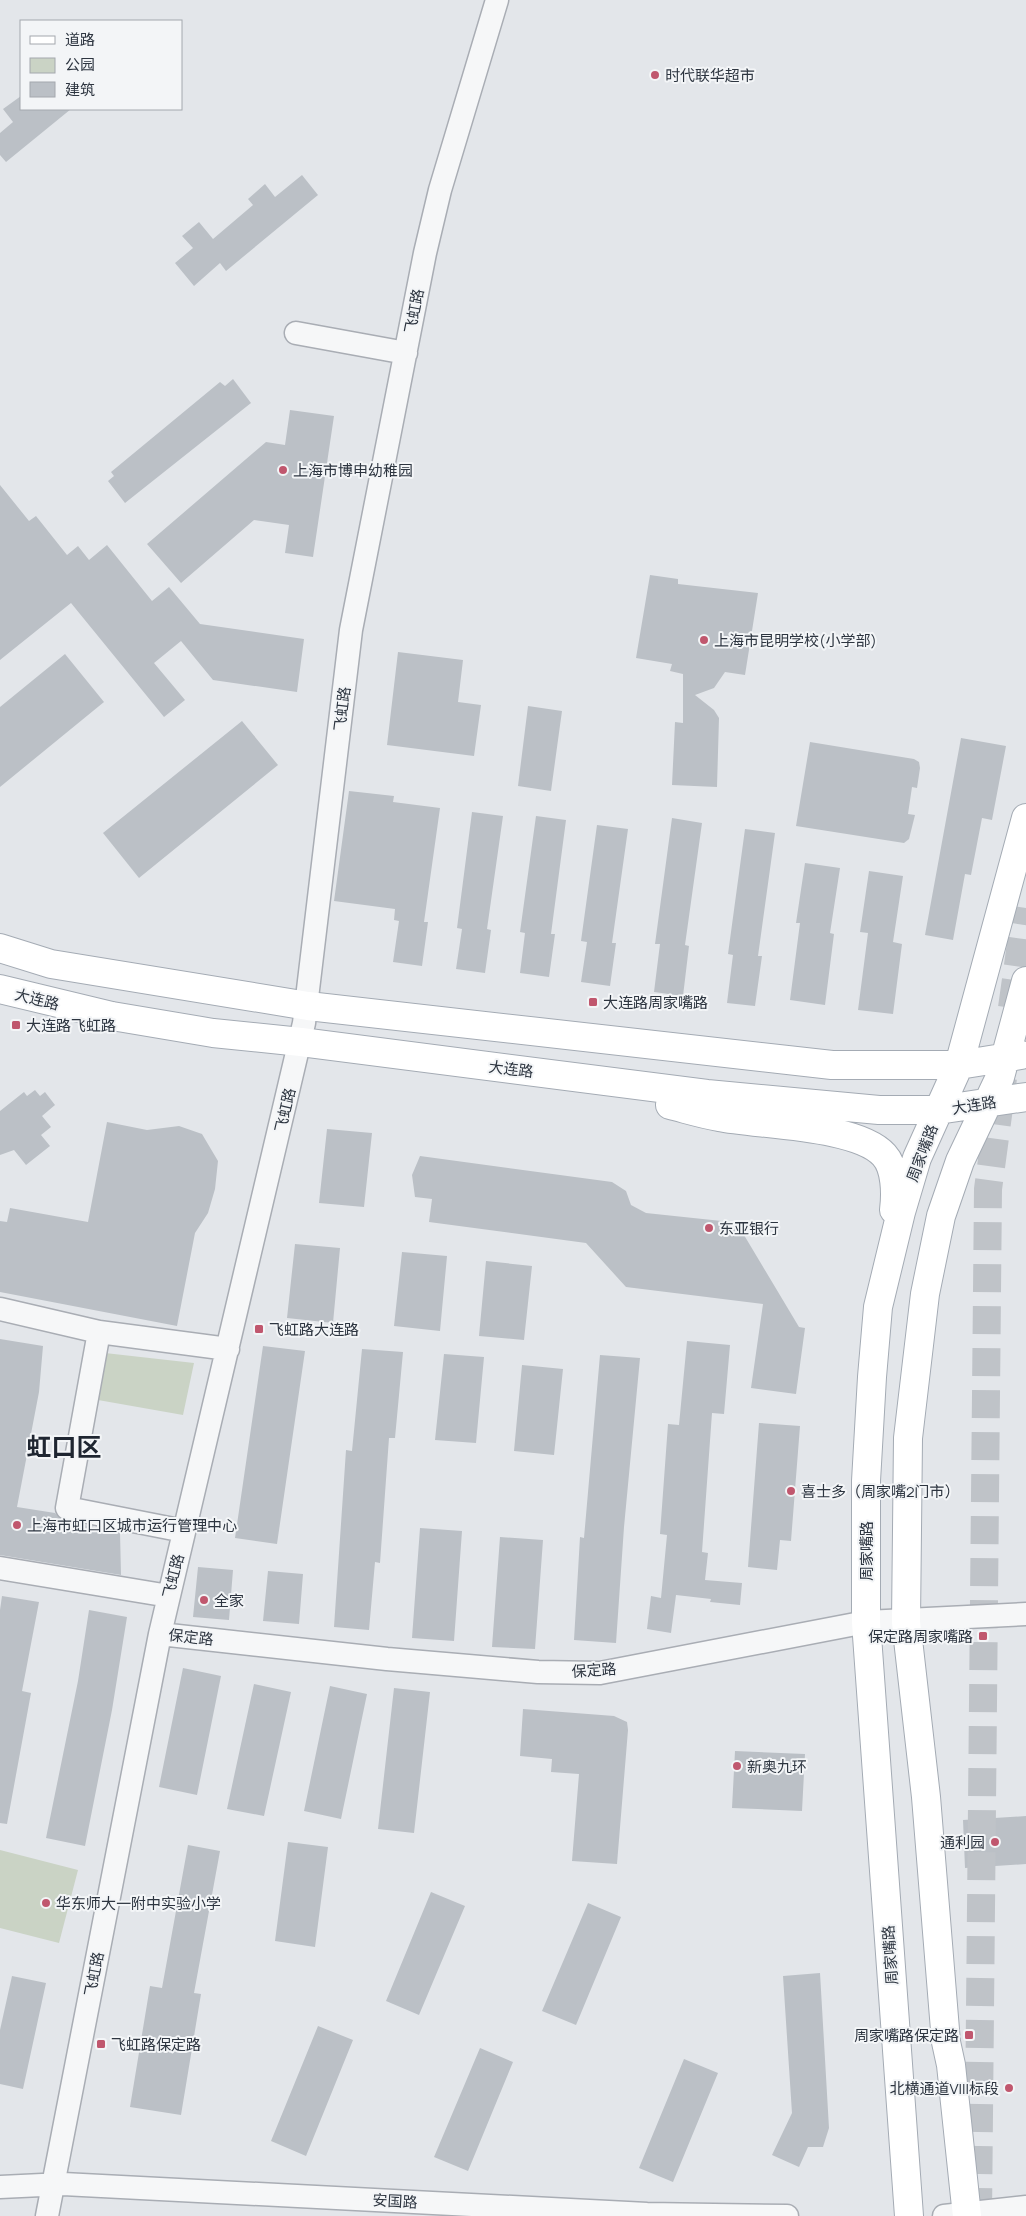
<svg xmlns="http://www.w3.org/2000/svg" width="1026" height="2216" font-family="Manrope,'Noto Sans SC',sans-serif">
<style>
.green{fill:#cad3c5}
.building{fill:#bbc0c6}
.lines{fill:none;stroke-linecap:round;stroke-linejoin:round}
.highway-tunnel{stroke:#bfc3c8;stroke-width:28;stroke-dasharray:28 14;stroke-linecap:butt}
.minor-casing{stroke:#a9adb4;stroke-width:25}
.major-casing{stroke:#a4abb4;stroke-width:30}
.minor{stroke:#f6f7f8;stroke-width:22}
.major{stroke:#fff;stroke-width:28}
.poi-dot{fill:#c0576e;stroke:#f3f5f7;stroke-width:2}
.labels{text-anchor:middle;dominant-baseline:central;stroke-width:4;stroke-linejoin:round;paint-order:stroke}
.poi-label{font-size:15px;fill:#2d3540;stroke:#f3f5f7;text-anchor:start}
.street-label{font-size:15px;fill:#2d3540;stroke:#f3f5f7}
.town-label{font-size:25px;font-weight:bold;fill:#1f2631;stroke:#f3f5f7}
</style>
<rect width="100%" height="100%" fill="#e3e6ea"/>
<!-- green -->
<path class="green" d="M105,1353L194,1363L183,1415L98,1400Z
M0,1850L78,1870L59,1943L0,1928Z"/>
<!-- building -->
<path class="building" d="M21,96V109H71L6,162L0,155V133L13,122L3,109Z
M302,175L318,195L226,271L220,263L194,286L175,263L193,248L182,236L199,222L213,239L253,205L248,199L265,184L275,197Z
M233,379L251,403L125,503L108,481L114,476L111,472L220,382L225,386Z
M290,410L334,416L313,557L285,553L289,525L254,520L181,583L147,544L266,442L285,445Z
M0,485L29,521L36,516L67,555L78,546L89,560L107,545L152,601L169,587L200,624L304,639L297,692L213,680L181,641L154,663L185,700L164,717L71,603L0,660Z
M650,575L678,579V584L758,593L745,675L725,672L714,688L695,695L714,710L719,718L717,787L672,785L675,722L683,723V674L670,671L672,664L636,658Z
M398,652L463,660L458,702L481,705L474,756L387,745Z
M65,654L104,702L0,787V707Z
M528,706L562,711L551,791L518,786Z
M242,721L278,765L139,878L103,833Z
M961,738L1006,746L992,820L982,818L971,875L965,874L953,940L925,935Z
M810,742L914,759L919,762L920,768L917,788L912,787L908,814L915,815L909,839L904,843L796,826Z
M349,791L394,796L393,802L440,808L424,922H428L422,966L393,962L399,921L394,920L395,909L334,901Z
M472,812L503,816L487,929L491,930L485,973L456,969L462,929L457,928Z
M536,816L566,820L551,934H555L549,977L520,973L525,933L520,932Z
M672,818L702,823L685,945L689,946L683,996L654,992L660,944H655Z
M597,825L628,829L612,943H616L610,986L581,982L587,942L581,941Z
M745,829L775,833L758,956H762L755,1006L727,1003L733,955L728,954Z
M805,863L840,868L830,933L834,934L825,1005L790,1000L800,923H796Z
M869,871L903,876L893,942L902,944L893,1014L858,1010L868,933L860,932Z
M35,1090L40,1096L45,1092L55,1105L42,1116L51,1127L41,1135L50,1146L26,1165L14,1150L0,1155V1111L24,1092L27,1096Z
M107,1122L147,1130L179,1126L202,1134L218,1161L215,1189L208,1213L195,1233L177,1326L0,1292V1221L7,1222L10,1208L88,1222Z
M327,1129L372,1133L364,1207L319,1203Z
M420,1156L612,1182L626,1191L631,1205L646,1213L731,1222L738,1225L799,1327L805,1328L796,1394L751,1388L763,1304L626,1287L586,1243L429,1222L432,1199L415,1197L412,1175Z
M295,1244L340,1248L333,1323L287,1318Z
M402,1252L447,1256L440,1331L394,1326Z
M486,1261L532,1266L524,1340L479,1336Z
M0,1339L43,1346L39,1392L17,1507L55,1513L64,1521L120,1532L121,1575L0,1555Z
M687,1341L730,1345L724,1414L712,1413L702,1552L708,1553L705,1580L742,1583L740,1605L710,1602L711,1599L676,1595L671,1633L647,1629L651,1596L661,1598L667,1535L660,1534L668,1424L679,1425Z
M263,1346L305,1351L277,1544L235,1538Z
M362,1349L403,1352L395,1438H389L380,1563L375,1562L369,1630L334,1627L346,1450L352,1451Z
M444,1354L484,1357L476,1443L435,1440Z
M600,1355L640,1358L624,1527L616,1643L574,1640L580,1537L584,1538Z
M522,1365L563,1369L554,1455L514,1451Z
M759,1423L800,1426L791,1541L780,1540L777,1570L748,1567Z
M420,1528L462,1531L454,1641L412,1638Z
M500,1537L543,1540L535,1649L492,1647Z
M198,1567L233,1570L229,1620L193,1617Z
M268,1571L303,1574L299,1624L263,1621Z
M2,1596L39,1602L22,1691L31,1693L7,1824L0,1823V1610Z
M89,1610L127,1617L112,1710L85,1846L46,1838L78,1681Z
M183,1668L221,1676L197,1795L159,1787Z
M254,1684L291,1692L264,1816L227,1809Z
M330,1686L367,1694L341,1819L304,1811Z
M394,1688L430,1692L414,1833L378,1829Z
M523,1709L614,1716L627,1722L628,1730L617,1864L572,1861L579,1774L551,1772L552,1759L520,1756Z
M735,1751L805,1754L802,1811L732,1808Z
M1026,1816V1864L965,1868L963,1820Z
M288,1842L328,1847L315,1947L275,1941Z
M188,1845L220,1851L194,1993L201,1994L181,2115L130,2107L150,1986L162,1988Z
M431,1892L465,1906L419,2015L386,2001Z
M588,1903L621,1917L576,2025L542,2011Z
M820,1973L829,2128L823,2147H808L799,2167L772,2155L792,2113L783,1976Z
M12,1976L46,1983L23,2089L0,2084V2030Z
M318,2026L353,2040L306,2156L271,2141Z
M480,2048L513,2062L468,2171L434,2157Z
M684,2059L718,2073L673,2182L639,2168Z"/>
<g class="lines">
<!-- highway-tunnel -->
<path class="highway-tunnel" d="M1012,1008L1026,908
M978,2216L988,1189L1003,1078"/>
<!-- minor casing -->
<g class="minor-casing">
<path id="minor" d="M296,333L406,353
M0,1309L99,1332
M184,1531L67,1508L99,1332L228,1349
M0,1568L169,1596
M160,1634L387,1659L538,1672L600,1673L866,1622L1026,1614
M0,2187L63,2184L647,2214L787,2216
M47,2216L160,1634L304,1023L351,630L425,253L440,190L497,0
M944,2216L1026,2207"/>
</g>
<!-- major casing -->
<g class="major-casing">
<path id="major" d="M0,948L51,964L308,1006L832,1065H959L1021,1055
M0,989L112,1016L213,1033L301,1042L707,1094L879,1110H938L1026,1097
M670,1105C686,1109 702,1114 719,1117C759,1125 857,1125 884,1155C896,1168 896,1194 894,1210
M909,2216L866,1622V1481L872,1377L878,1307L901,1212L917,1158L959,1065L1026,818
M967,2216L951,2065L946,2042L926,1797L906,1622L908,1438L925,1294L941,1216L960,1161L1000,1077L1026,981"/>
</g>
<!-- minor -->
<use href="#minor" class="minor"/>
<!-- major -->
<use href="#major" class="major"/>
</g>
<!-- markers -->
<g class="poi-dot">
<circle cx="655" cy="75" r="5"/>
<circle cx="283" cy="470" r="5"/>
<circle cx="704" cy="640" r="5"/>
<rect x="588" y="997" width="10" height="10" rx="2.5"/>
<rect x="11" y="1020" width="10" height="10" rx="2.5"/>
<circle cx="709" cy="1228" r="5"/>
<rect x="254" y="1324" width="10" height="10" rx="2.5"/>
<circle cx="791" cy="1491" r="5"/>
<circle cx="17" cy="1525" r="5"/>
<circle cx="204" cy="1600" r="5"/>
<rect x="978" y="1631" width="10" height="10" rx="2.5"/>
<circle cx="737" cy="1766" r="5"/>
<circle cx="995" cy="1842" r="5"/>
<circle cx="46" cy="1903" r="5"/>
<rect x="964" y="2030" width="10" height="10" rx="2.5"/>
<rect x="96" y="2039" width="10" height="10" rx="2.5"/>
<circle cx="1009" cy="2088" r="5"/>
</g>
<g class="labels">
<!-- poi labels -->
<g class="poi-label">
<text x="665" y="75">时代联华超市</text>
<text x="293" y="470">上海市博申幼稚园</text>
<text x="714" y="640">上海市昆明学校(小学部)</text>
<text x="603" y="1002">大连路周家嘴路</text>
<text x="26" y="1025">大连路飞虹路</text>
<text x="719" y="1228">东亚银行</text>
<text x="269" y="1329">飞虹路大连路</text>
<text x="801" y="1491">喜士多（周家嘴2门市）</text>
<text x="27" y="1525">上海市虹口区城市运行管理中心</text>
<text x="214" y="1600">全家</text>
<text x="973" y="1636" text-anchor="end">保定路周家嘴路</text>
<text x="747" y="1766">新奥九环</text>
<text x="985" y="1842" text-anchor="end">通利园</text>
<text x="56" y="1903">华东师大一附中实验小学</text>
<text x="959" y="2035" text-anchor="end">周家嘴路保定路</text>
<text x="111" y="2044">飞虹路保定路</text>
<text x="999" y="2088" text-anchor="end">北横通道VIII标段</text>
</g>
<!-- street labels -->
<g class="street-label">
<text transform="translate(414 311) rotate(-79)">飞虹路</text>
<text transform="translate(342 709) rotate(-83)">飞虹路</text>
<text transform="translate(37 999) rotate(14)">大连路</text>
<text transform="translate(511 1069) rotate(7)">大连路</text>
<text transform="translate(974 1105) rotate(-9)">大连路</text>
<text transform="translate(285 1110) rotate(-77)">飞虹路</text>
<text transform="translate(922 1153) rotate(-69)">周家嘴路</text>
<text transform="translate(866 1551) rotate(-90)">周家嘴路</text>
<text transform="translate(173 1576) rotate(-76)">飞虹路</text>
<text transform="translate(191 1637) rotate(6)">保定路</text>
<text transform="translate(594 1670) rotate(-4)">保定路</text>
<text transform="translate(890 1955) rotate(-94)">周家嘴路</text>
<text transform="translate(94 1974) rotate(-79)">飞虹路</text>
<text transform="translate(395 2201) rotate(3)">安国路</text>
</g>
<!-- town labels -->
<g class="town-label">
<text x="64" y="1446">虹口区</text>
</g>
</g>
<!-- legend -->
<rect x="20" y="20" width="162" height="90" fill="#f3f5f7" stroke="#a4a8ae"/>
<rect x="30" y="36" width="25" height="8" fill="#ffffff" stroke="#a4a8ae"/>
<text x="65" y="45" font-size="15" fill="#2d3540">道路</text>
<rect x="30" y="58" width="25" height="15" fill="#cad3c5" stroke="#a4a8ae"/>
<text x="65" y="70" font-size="15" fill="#2d3540">公园</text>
<rect x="30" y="82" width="25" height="15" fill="#bbc0c6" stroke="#a4a8ae"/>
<text x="65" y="95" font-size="15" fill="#2d3540">建筑</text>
</svg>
